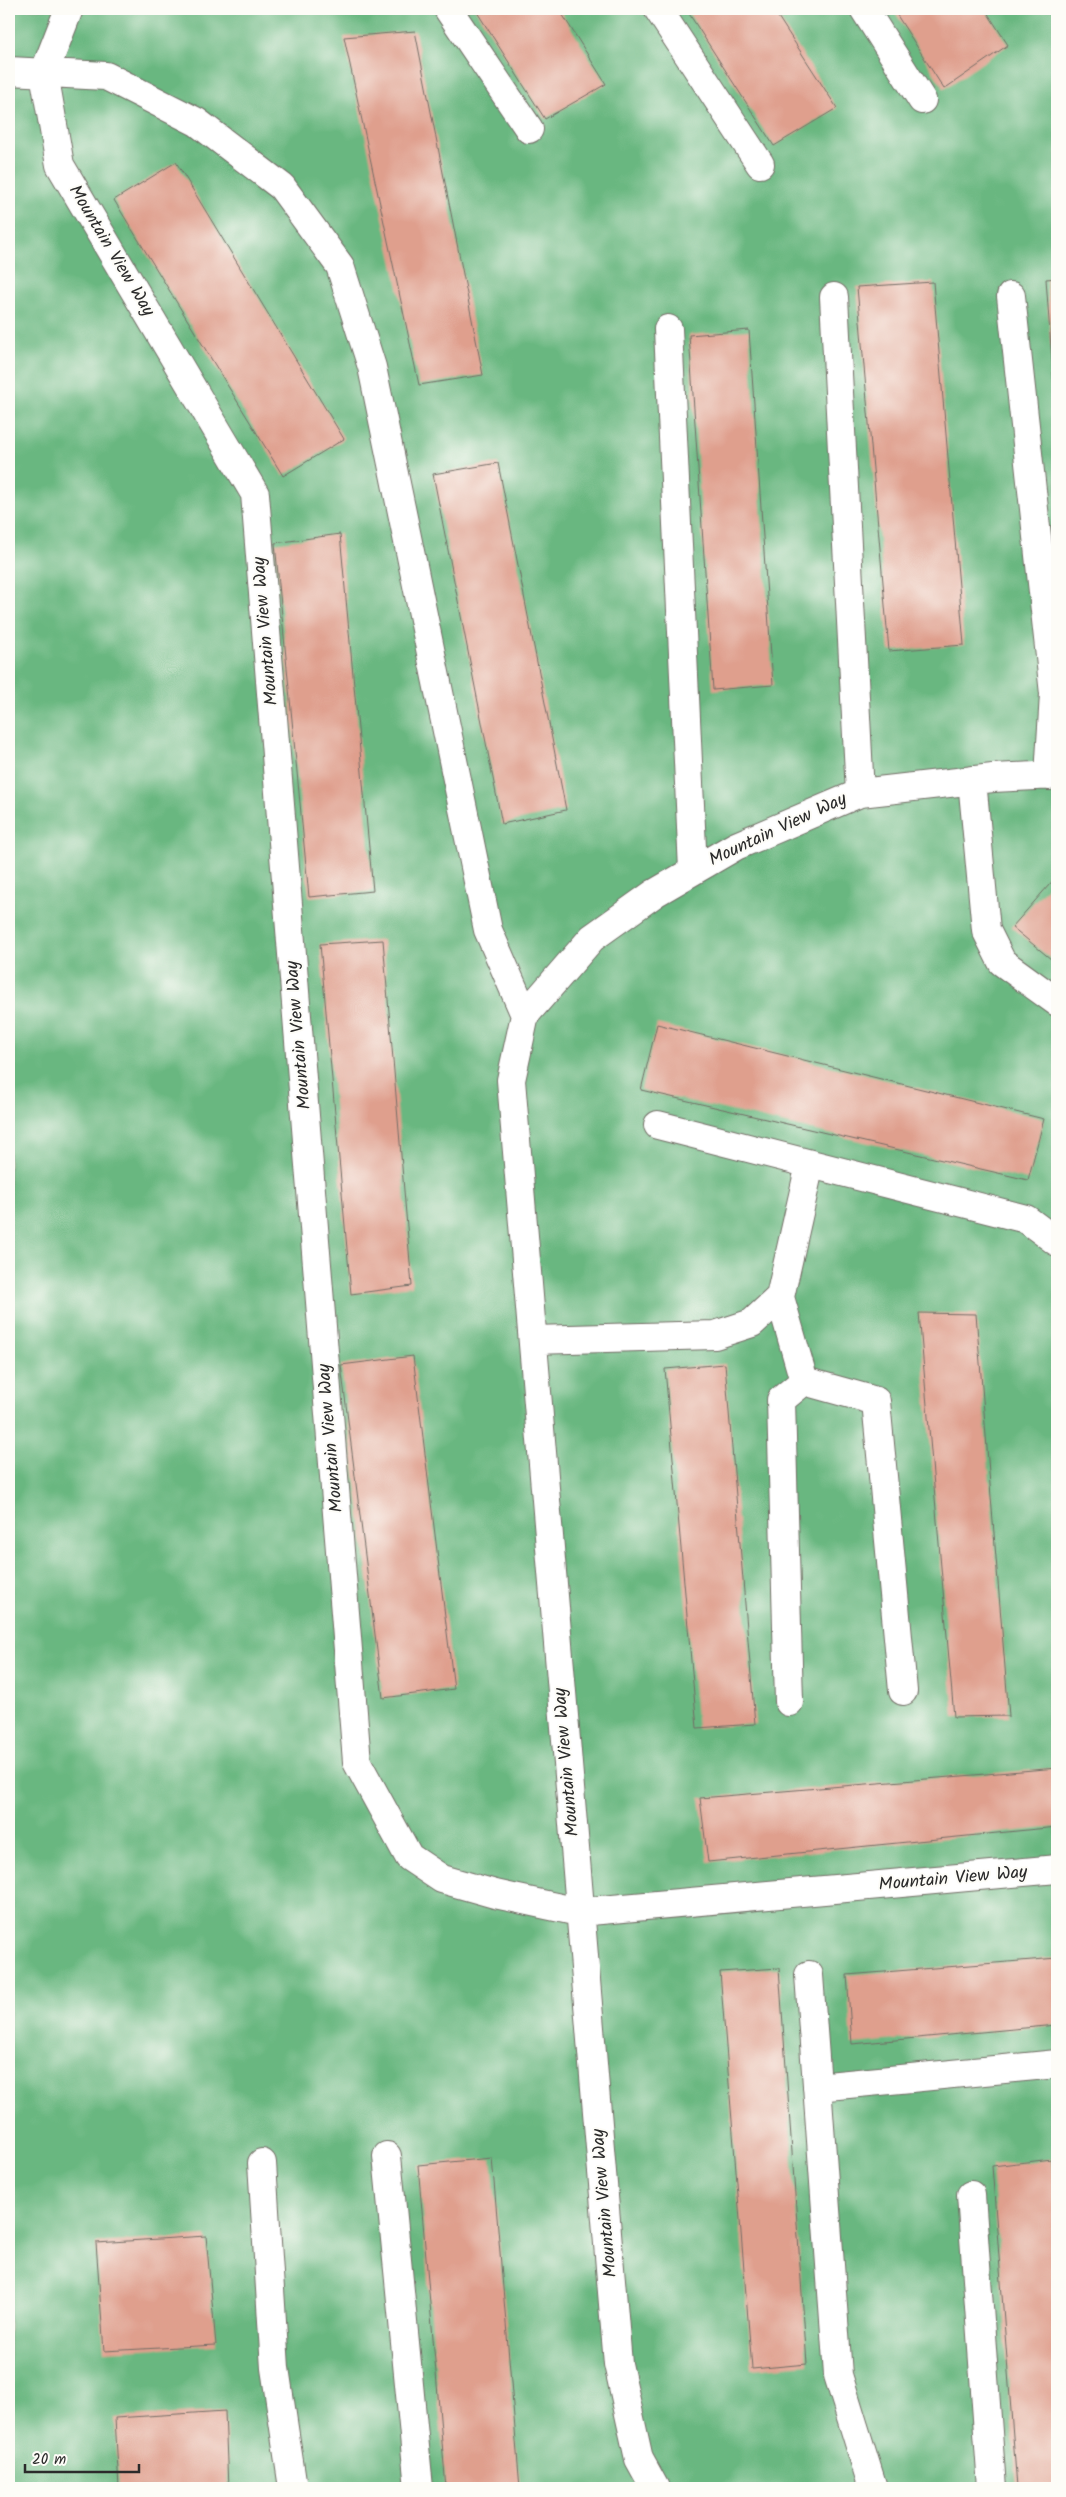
<svg xmlns="http://www.w3.org/2000/svg" width="1066" height="2497" font-family="Kalam,sans-serif">
<style>
.forest{fill:#69b780;stroke:#4a7156}
.building{fill:#df9f8d}
.lines{fill:none;stroke-linecap:round;stroke-linejoin:round}
.minor-casing{stroke:#726d65;stroke-width:30}
.minor{stroke:#fff;stroke-width:28}
.labels{text-anchor:middle;dominant-baseline:central;stroke-width:4;stroke-linejoin:round;paint-order:stroke}
.street-label{font-size:18px;fill:#2b2b2b;stroke:#fdfcf7}
</style>
<rect width="100%" height="100%" fill="#fdfcf7"/>
<filter id="ink" filterUnits="userSpaceOnUse"><feTurbulence type="fractalNoise" baseFrequency=".02" numOctaves="2"/><feDisplacementMap in="SourceGraphic" scale="10" xChannelSelector="R" yChannelSelector="G"/><feConvolveMatrix kernelMatrix="1 2 1 2 8 2 1 2 1" color-interpolation-filters="sRGB"/></filter>
<filter id="wash" filterUnits="userSpaceOnUse"><feTurbulence type="fractalNoise" baseFrequency=".0096" numOctaves="4" result="noise"/><feDisplacementMap in="SourceGraphic" scale="20" xChannelSelector="R" yChannelSelector="G"/><feGaussianBlur stdDeviation="1.12" result="paint"/><feColorMatrix in="noise" values="0 0 0 0 0 0 0 0 0 0 0 0 0 0 0 0 0 1.4 0 .05"/><feComposite in="paint" operator="in"/></filter>
<g filter="url(#wash)">
<rect width="100%" height="100%" fill="#f5e8d2"/>
<!-- forest -->
<path class="forest" d="M9,9H1057V2488H9Z"/>
<g id="blocks">
<!-- building -->
<path class="building" d="M475,9H559L606,84L545,119Z
M686,9H773L837,108L774,146Z
M893,9H985L1008,45L944,89Z
M415,31L483,375L419,385L344,37Z
M176,162L344,439L283,476L114,200Z
M1057,278V417H1056L1046,279Z
M933,282L964,645L889,651L857,287Z
M749,330L773,685L713,690L689,335Z
M498,463L566,810L502,824L433,474Z
M340,534L373,891L309,897L275,543Z
M1057,876V964L1012,927Z
M383,940L412,1286L351,1294L320,944Z
M657,1024L1044,1119L1028,1180L641,1090Z
M919,1313L976,1314L1009,1716L954,1717Z
M413,1356L454,1689L383,1698L341,1365Z
M725,1364L755,1724L697,1728L665,1369Z
M1057,1768V1827L708,1862L700,1798Z
M1057,1958V2025L852,2044L847,1975Z
M779,1968L807,2364L752,2369L720,1972Z
M492,2158L520,2488H446L418,2165Z
M1052,2159L1057,2214V2488H1017L992,2166Z
M206,2236L216,2345L104,2351L96,2243Z
M225,2411L228,2488H119L115,2418Z"/>
</g>
</g>
<g filter="url(#ink)">
<use href="#blocks" fill-opacity="0" stroke="#726d65" stroke-width="1"/>
<g class="lines">
<!-- minor casing -->
<g class="minor-casing">
<path id="minor" d="M69,9L44,73L60,165L255,494L357,1762L409,1857L442,1879L495,1894L579,1912L1057,1869
M448,9L529,129
M658,9L760,164
M864,9L922,100
M9,71L106,76L197,122L282,187L340,266L372,367L488,930L525,1015
M1011,296L1054,694L1049,776
M834,297L860,793
M668,329L693,870
M972,780L986,930L1002,962L1057,1002
M658,1125L1026,1219L1057,1242
M533,1340L715,1335L752,1323L780,1297
M804,1381L876,1401L903,1691
M789,1702L781,1400L804,1381L780,1297L810,1164
M809,1975L838,2375L873,2488
M817,2087L1057,2064
M387,2156L419,2488
M262,2163L275,2368L293,2488
M971,2195L992,2488
M655,2488L639,2459L618,2364L511,1080L525,1015L592,938L655,893L736,846L860,793L993,778L1057,775"/>
</g>
<!-- minor -->
<use href="#minor" class="minor"/>
</g>
</g>
<g class="labels">
<!-- street labels -->
<g class="street-label">
<text transform="translate(111 251) rotate(59)">Mountain View Way</text>
<text transform="translate(266 631) rotate(-95)">Mountain View Way</text>
<text transform="translate(778 830) rotate(-25)">Mountain View Way</text>
<text transform="translate(299 1035) rotate(-95)">Mountain View Way</text>
<text transform="translate(331 1438) rotate(-95)">Mountain View Way</text>
<text transform="translate(567 1762) rotate(-95)">Mountain View Way</text>
<text transform="translate(953 1879) rotate(-5)">Mountain View Way</text>
<text transform="translate(605 2203) rotate(-95)">Mountain View Way</text>
</g>
</g>
<!-- margin -->
<rect width="1066" height="2497" fill="none" stroke="#fdfcf7" stroke-width="30"/>
<!-- scale -->
<path d="M25 2464v8h114v-8" fill="none" stroke="#2b2b2b" stroke-width="2.5"/>
<text x="32" y="2464" font-size="15" fill="#2b2b2b" stroke="#fdfcf7" stroke-width="4" paint-order="stroke">20 m</text>
</svg>
